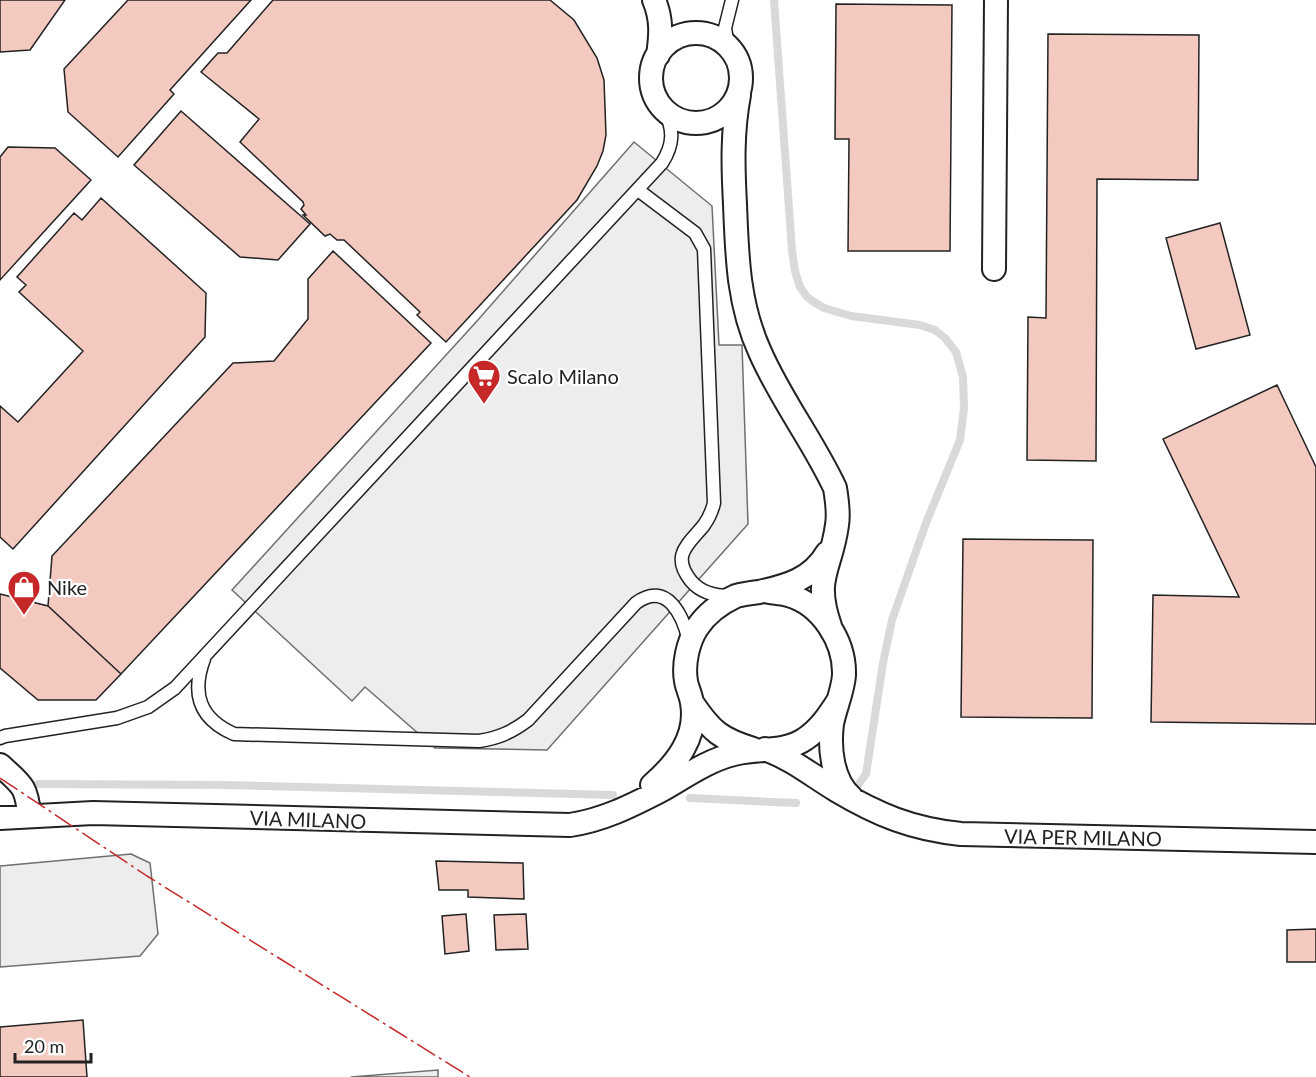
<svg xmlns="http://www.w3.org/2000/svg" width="1316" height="1077" font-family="Lato,sans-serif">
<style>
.parking{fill:#ededed;stroke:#6f6f6f;stroke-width:1.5}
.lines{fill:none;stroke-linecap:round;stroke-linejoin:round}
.stream{stroke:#d9d9d9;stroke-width:8}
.building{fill:#f3c9c0;stroke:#222;stroke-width:1.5}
.lane-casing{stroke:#222;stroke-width:15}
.street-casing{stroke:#222;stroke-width:26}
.lane{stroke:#fff;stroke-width:12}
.street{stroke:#fff;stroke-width:22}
.power{stroke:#c62828;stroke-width:1.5;stroke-dasharray:21 4.5 3 4.5;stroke-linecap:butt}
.labels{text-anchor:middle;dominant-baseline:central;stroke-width:4.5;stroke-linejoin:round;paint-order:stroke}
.poi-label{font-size:20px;fill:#222;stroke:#fff;text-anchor:start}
.street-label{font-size:20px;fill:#222;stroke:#fff}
</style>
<rect width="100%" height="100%" fill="#fff"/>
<!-- parking -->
<path class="parking" d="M634,142L712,206L719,345H742L748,524L547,750L435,748L365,687L352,701L232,590L477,321Z
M131,854L150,863L158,934L140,956L0,967V866Z
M438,1070V1077H351Z"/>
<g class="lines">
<!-- stream -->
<path class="stream" d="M774,0L792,250L795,271L800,287L807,297L814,302L824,308L851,316L920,325L935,330L945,338L956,352L963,377L964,408L960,440L926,523L892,620L883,663L866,774L855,789
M38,784L224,785L613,795
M690,798L796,803"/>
</g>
<!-- building -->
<path class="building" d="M0,0H65L30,50L0,52Z
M128,0H251L170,90L174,94L118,157L68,112L64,69Z
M273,0H550L574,20L597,58L604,80L606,135L603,151L597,166L577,200L446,342L417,315L420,312L344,240H337L330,234L325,236L303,215H306L301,209L304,205L303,202L240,142L259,119L201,72L218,53H227Z
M836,4L952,5L950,251H848L849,139H835Z
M1048,34L1199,35L1198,180L1097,179L1096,461L1027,460L1028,317L1046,318Z
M181,111L310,224L278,260L240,257L134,165Z
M8,147L55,148L91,180L0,280V157Z
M101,198L206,293L205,337L13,549L0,537V406L18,422L83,351L19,292L26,285L17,277L74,213L82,220Z
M1220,223L1250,335L1196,349L1166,238Z
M333,251L431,343L121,674L48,606L52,556L233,363L274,361L308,319V279Z
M1277,385L1316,467V724L1151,722L1153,595L1239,597L1163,439Z
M963,539L1093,540L1092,718L961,717Z
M0,594L48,606L121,674L96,700H38L0,668Z
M436,861L523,863L524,899L468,897V890H439Z
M466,914L469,951L445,954L442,916Z
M526,914L528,949L496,950L494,915Z
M1316,929V962H1287V930Z
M83,1020L87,1077H0V1027Z"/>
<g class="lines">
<!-- lane casing -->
<g class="lane-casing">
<path id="lane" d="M728,47L725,28L732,0
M638,190L695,233L704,249L714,503C712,511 709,518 704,525C689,544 670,555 691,581C701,593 715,596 730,596
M204,659C191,694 200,719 234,734L479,741C499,738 512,732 528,720L636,603C667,580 683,616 689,641
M0,738L5,736L117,718L148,707L175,688L662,163C674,144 674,129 664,110"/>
</g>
<!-- street casing -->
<g class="street-casing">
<path id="street" d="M654,0C662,19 661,35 658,55
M651 78a45 45 0 1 1 90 0a45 45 0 1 1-90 0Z
M739,95C732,132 733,167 735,204C737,256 738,304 760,352C781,400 813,441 835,488C837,500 839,513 837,525C831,570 813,577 830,626
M994,269L996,0
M769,592C775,593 782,593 788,595C821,604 845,641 844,675C843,691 835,708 832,724C829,748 832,780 851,797
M693,704C712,732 721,739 753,749
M765,749C794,760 811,775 836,790C878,815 912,829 961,834L1316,842
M0,765C21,784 27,786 29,815
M652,785C676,764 698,737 692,703C691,695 687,688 686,681C683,664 688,642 697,628C706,614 721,603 736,596C743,594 751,593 759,592C787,586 812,579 827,553
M0,818L93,813L570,825C603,820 631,806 660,791C685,777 706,761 734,754C757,748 785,753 805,739C820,729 829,715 838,701"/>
</g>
<!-- lane -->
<use href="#lane" class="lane"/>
<!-- street -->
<use href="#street" class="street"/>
<!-- power -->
<path class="power" d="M0,778L147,876L470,1077"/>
</g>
<!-- icons -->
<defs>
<g id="supermarket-pin" transform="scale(1.725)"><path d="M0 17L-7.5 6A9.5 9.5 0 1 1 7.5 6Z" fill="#c62828" stroke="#fff"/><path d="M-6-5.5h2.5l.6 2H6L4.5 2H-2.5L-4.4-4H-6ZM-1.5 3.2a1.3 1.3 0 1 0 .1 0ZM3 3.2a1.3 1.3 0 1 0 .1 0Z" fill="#fff"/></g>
<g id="shop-pin" transform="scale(1.725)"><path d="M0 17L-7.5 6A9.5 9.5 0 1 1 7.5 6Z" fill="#c62828" stroke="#fff"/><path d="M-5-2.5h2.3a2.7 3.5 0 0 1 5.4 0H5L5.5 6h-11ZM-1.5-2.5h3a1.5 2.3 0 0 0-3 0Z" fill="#fff"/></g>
</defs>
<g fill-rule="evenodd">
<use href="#supermarket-pin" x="484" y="376"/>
<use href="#shop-pin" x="24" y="587"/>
</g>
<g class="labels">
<!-- poi labels -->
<g class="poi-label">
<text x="507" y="376">Scalo Milano</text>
<text x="47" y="587">Nike</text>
</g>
<!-- street labels -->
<g class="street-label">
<text transform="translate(308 819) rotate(2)">VIA MILANO</text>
<text transform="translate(1083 837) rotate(1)">VIA PER MILANO</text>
</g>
</g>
<!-- scale -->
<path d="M15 1053v9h76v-9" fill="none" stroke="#222222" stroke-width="3"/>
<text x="24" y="1053" font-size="18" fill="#222222" stroke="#ffffff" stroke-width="4.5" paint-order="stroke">20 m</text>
</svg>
